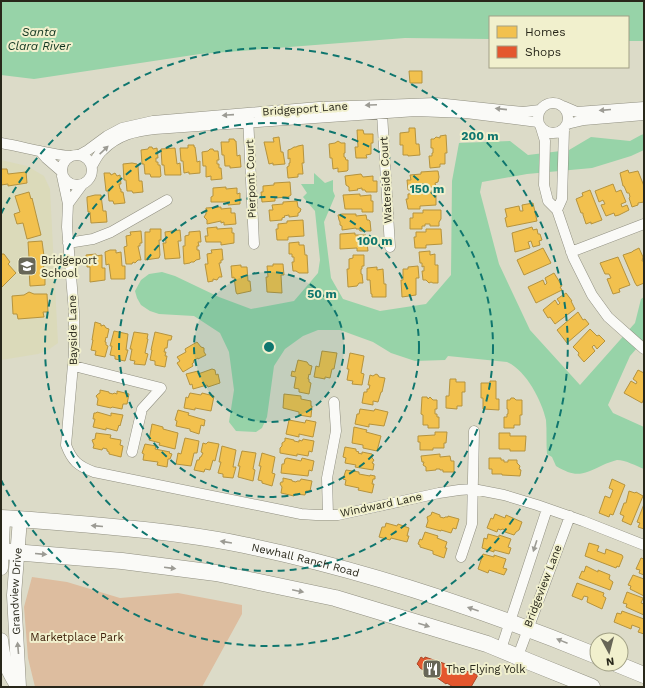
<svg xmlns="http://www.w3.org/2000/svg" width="645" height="688" font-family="'Work Sans',sans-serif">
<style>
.built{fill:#dbdaba}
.green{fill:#ddbd9f}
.water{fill:#97d3a8}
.homes{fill:#f2c14e;stroke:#b5933e}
.shops{fill:#e4572e;stroke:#ac4928}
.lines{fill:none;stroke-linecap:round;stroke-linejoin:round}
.street-casing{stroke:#908f80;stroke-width:11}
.secondary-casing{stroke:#908f80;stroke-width:15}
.primary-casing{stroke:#908f80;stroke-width:17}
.street{stroke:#fafaf7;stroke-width:10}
.secondary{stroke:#fafaf7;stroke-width:14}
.primary{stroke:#fafaf7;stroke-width:16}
.oneway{fill:#9c9b94}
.ring{fill:none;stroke:#0f766e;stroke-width:2;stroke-dasharray:7 5}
.labels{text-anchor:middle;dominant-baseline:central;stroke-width:4;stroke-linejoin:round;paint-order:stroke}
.street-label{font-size:11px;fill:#28271a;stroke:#f1f0cd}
.poi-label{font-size:11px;fill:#28271a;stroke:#f1f0cd;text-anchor:start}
.park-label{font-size:11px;fill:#3f210b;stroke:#f1f0cd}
.water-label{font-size:12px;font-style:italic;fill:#103520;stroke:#f1f0cd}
.centre{fill:#0f766e;stroke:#f1f0cd;stroke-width:2}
.ring-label{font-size:12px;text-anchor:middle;font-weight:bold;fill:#0f766e;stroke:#f1f0cd;stroke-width:4;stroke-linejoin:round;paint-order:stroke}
</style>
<rect width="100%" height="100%" fill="#dcdbc8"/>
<!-- built -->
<path class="built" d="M1,160L27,166L44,176L50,189L58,343L48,350L38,354L1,360Z"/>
<!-- green -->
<path class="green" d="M32,577L67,582L120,598L178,593L242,605V614L202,687H35L28,658L24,607Z"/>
<!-- water -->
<path class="water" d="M1,1H644V41H628V17H490V39L405,38L200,54L34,79L1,75Z
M644,134V150L631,156L592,168L527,174L482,182L480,192L499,264L530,330L580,385L635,323L641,299L644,297V340L630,356L608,405L613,413L644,427V469C636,466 626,460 617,460C613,461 607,463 603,465C582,475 576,478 556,466L552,457L547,454C546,443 547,431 546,420C542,401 526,370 507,362L448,356L445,360L415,361L391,353L373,342L340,330H318L303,336L285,349L274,366L267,417L262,428L256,432L236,431L229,422L234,390L229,352L220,333L194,316L159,314L150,311L141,305L137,298L135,291L141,280L149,274L162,272L175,276L219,297L251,309L294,301L318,273L320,260L315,211L303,197L307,193L301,184H314V173L325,183L333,180V191L335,196L324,222L331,278L343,299L380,311L426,304L451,275L452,181L459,143L510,141L528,155L569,150L591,137L630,141L641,135Z"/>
<!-- homes -->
<path class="homes" d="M409,71H422V83H410Z
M409,128H415L416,144H419L420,155L408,156V155H403V145H400V133L409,132Z
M357,130H363L364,134H373V143H371V154L366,155L367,158H356L355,147H358Z
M446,135L447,153H445V164H440V167L430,168L429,156H432V153H433V148H431V139H434L436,137L440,138V136Z
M279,137L281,152H283L285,164L273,165V163L269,164L264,142H274L273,138Z
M229,139H234L235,141H236L237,156L240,155L241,167L230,168V166H225L224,155H222L221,142H229Z
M338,141L341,143H345V153H344V157H345L346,160H348V170L347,171L338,172V168L333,169L332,158H330L329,144L335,143Z
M188,145H194V147H195L197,162L200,161V173L189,174V172L184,173L183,161H181L180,148H188Z
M303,145L304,163H302L303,174H298V177L288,178L287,167L289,166V163H290V158L288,159V150L291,149L294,147H296L298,146Z
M149,147H152L153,149L157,148L158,158H156V162H158V165H160L161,176L160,177H151L150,174H145L144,164H142L141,150L148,149Z
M175,148L177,164L180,163L181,175H165L164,165H162L161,149Z
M210,149H213L214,151H218L219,160H217V164H219V168H221L222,179L211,180V176L206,177V166H203L202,152L208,151Z
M132,163L137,164L138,166L139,181H142L143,192L133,193L132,191H127L126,180H124L123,164Z
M1,169H7L8,174L26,172L27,183L8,186V184L1,185Z
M628,170L629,173L638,171L644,186V202L638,203V205L632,207L629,198L630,197L629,193H627L624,186H623L620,173Z
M435,171H438L439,177L438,182L435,183L436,187H426V185L422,186V187H419V189L408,190L407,180H411L410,175L421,174V172Z
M104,173H110L111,175L115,173L117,176L120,175L121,184H119L120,189H121V192H123L125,203L114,204L113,201H109L108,191H106Z
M361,174L363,177L373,176V181H377V192H366L365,190H362V188L357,189L358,190L349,191V187L346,185L345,176Z
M290,182L291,195L288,197L275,198V201L262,202L261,192H263V186L274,185V183Z
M613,184L616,192L621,190L626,202L621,204L622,207L627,205L629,210L619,215L615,216L614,213L606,216L601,205L605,204L603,200L599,202L595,191Z
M226,187V189L237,188V194L240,193V204L228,205V202H211V197L213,196V188Z
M590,190L602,220L591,224V222L586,224L583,215V213H581L576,199L583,196L582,193Z
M423,191H436V205L420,206V209H408L406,199H408V194L423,193Z
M29,192L31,199L32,198L41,235L27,239L23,223L17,224L14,214L20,212L15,196Z
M360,194V196L371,195V201H373V212H362V209H345L343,195Z
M95,195H101L103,211H106L107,222L91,223L90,212H88L87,200V197Z
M297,201L298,207L301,209L300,212L298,213V216L289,217V215L284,216L285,217L282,218V220L270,221L269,210H273L272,205L283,204V202Z
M533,203L537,221L507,227L505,218L507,217L505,209L519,206L520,211H523L522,205Z
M221,207V209L231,208V213H235L236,224L224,225V222L221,223V221L207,224V220L204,217L206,214V208Z
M423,210H441V219L439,222V226H430V224H425V226H422V229H410V218H413V213H423Z
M342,214H356V216L366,215L367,220H369L370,221L371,231H360L359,229H356V228L342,230V226L340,225V222L339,220L338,215Z
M303,220L304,236L288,237V240H277L276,229H278V224L287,223V221Z
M217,227V229L232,228V233H234V243L221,245V242H206L205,236H208L207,228Z
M532,227L533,230L537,229L538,234H540L542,240L539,241L540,245L533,247L531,241L528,242L530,248L515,252L512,233Z
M150,229H161V240H159L160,255L159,258L145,260V232H150Z
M426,229H441L442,244L426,245V248H415L414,237H416V232H426Z
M180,230L181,241H178L180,258L165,259L163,243H166L165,232Z
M141,231L142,243H140V246H138L141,260H138L135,263L133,262L132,264H126L124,247L127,246L126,236L131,235L130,232Z
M200,231L201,242H198L199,246H197V250H199L200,259L196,260L194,262H191L190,263L184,264L183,246H185V236L189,235V232Z
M355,233V235H366L368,251H357V248L340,249V234Z
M42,241L44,256H43L44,270H45V285L30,286L29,269L23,270V259L29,258L28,242Z
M299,242V245H304L305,255H307L308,273H299L296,271H293L292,262H294V257H292V254H289V243Z
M543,248L551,263L524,275L517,260Z
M639,248L643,257L642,261H644V283L637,286L635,283L623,255L632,252L633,251Z
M222,249L223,260H221V263H219L222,277H219L217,280L213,279V281L208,282L205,264H208L207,254L212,253L211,250Z
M110,250H116V253L121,252L122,266H125V279H111L109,264L106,265L105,252Z
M430,251V255L435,254V265H438V283H433L431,282L429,283L426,280H423L422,271H424V266L422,267V263H420L419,252Z
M1,254H4L10,262L8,264L16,273L1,288Z
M96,254V256L102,255V268H105V280L90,282V267H87L86,255Z
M353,255H364V266H362V269H361V274H362L363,283H359L357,286L348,287L347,269H349V259L353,258Z
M618,257L630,285L619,289L620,292L613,294L607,279L611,278L609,274H605L600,263Z
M273,264H283L284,275H281L282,293L267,292L266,277H268L267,266H273Z
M241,265V267H247L248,281H250L251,291L237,294L236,292L234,277L232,278L231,266Z
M418,266L419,278H416V295L402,297L401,280H403V269H408V267Z
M377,267V270L383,269L384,284H386V297H372V294H371L370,280H367V268Z
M554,273L562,286L560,287L562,290L536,303L528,287L543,280L545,285L547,283L545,278Z
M29,292L34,294H47L48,312H43L44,317L18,319L17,314H13L12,296L24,295Z
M566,293L572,301H571L575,309L555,324L550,317L548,318L543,310L555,300L558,305L560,303L557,299Z
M578,312L583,320L585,319L589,324L567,343L557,330Z
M95,322L101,324V326L104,325L106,328L109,329L107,338L106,337L105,342H106V345L108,346L105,357L95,355L96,351L91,350L93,340H92Z
M590,329L597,336L599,335L605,341L597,349L594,345L592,347L595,351L584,362L578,355L579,353L573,347Z
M114,331L128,334L126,350H128L125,361L115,359V356L110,355L112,346H110Z
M134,332L148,334L147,339H148L145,353L148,354L145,365L134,364L135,361L130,360L132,349H130Z
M155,332L172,336L171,340H168L167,348H165L164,352H166L165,356H167L165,367L155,365V361L150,360L152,350H151Z
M197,342L201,347L204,348V352L206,355L198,359V358L193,361L194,362L192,364L193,366L183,372L177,363L180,361L177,357L186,352L185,349Z
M322,351L337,353L334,369H332L330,378L325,377V379L314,377L316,366L319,367Z
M350,353L364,356L361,373L364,374L362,385L352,384L353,381L347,380L349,369H347Z
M298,360L307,362L309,365L312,366L310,375L309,374L308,379H309V382L311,383L309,394L299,392V389L294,388L296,377L291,376L292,371L295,372Z
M212,369L215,370L216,375L218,374L220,383L208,387L207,385L193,389L192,384L190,385L186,374L198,371V374Z
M638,370L644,373V398L642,403L624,393L631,381L636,384L637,382L633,379Z
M376,374L378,375L379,377L385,378L382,392H381L378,402L373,401V405L362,403L364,392H367V389H369L370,385H368L370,375L373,376Z
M450,379H456V382H465V392H462V406H457V409L446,408V396H449Z
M490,381H496V399H499V410L483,409V398H481V383H490Z
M100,390L109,392V393L113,394L114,393L117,394V391L129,394L127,404H123L122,409L112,407L111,408L97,405L98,399L96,396L98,394L100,393Z
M190,393L201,395L202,393L214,396L211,411L195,408V410L184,408L186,397L188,398Z
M284,394L301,396V399L311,401V406H312L311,417L299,415V412L283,408Z
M422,397H427L428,399L430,397L433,400H437V409H435V414H437V417H439V428H428V425H423V415L421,414Z
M511,398H514L516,400H522V415H520V425H514V428H504V417H507V414H508V409H507V400H510Z
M360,409L374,411L375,409L388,412L384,426L369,424V427L355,424L357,414H359Z
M178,410L189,413L188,415L205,420L204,426L201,425L199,434L190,431V429L176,426L177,421L175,420Z
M97,412L111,416V413L123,415L120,426L119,425L117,431L106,428V430L93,427L95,419H93L94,413H96Z
M289,420L305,423L306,420L316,422L313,437L299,434V437L286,434Z
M152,424L163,427V429L178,433L175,449L159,445L160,443L149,440Z
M354,427L367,430L366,432L381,436L377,451L363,448V445L352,443Z
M435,432H447L446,443H444V448H433V450H420V442H418V436L435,435Z
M96,433L111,435L110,438L121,440L120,445L123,446L121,457L109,454V452L107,451V449L103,448L102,450L93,448L94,445L92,440L95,439Z
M499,433H510V436H526L525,451H510V449H499Z
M185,438L199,441L197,453H194L191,466L176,464L178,453L181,454Z
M285,438L294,440V441L299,442V440L302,441L303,439L314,441L312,452L309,451L308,456L297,454V456L280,453V448L282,446V443L285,441Z
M208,442L219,444L215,461L213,460L210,470L205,469L204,472L194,470L197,460H199L200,457H201L203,453L201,452L203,443L206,444Z
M145,444L156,446L155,449L170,452L169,453L172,454L170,459H168L167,467L157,465L158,462L143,460L144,454L142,453Z
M222,446L236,450L233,467H236L233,478L223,477V474L218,473L221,462H219Z
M345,447L356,449V451L359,452L358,453L362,454V452L372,454V458L374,460L372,463L374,464L373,470L355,467L356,465L345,463L346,458L343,457Z
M242,451L256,453L253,469L255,470L253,481L238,477L240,466H238Z
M262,453L275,457L272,473L275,474L272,486L262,483V481L258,480L261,466H259Z
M440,454V457L450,456L451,461H454V472H443V470H440V469H436V470L426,471V467L423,465L424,462H422L421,456Z
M287,458L301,461L302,458L314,461L312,471L309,470L308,476L281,473L282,464H284L285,459Z
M489,458H501V460H504V462H508V460H517V463L520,466L519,469L521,470L520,476L502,475V474H492V469H489Z
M346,470L359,472V474L370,476V475L375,476V479H373L372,484H374L372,493L358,490L359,488L345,485L346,480L343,479Z
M283,478L292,480V481L296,482L297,481H300L301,479L312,481L310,491H306L305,495L295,494L294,496L281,493L282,487L280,484L281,482H283Z
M612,479L625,485L613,515L610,514L609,517L599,513L605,496L610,498L613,490L609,488Z
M629,491L635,493L636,492L643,496L631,525L622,521L624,516L620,514L624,503H626Z
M644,504V529L638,527L640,523L637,522Z
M432,512L440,515V517L444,518L445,517H448V516L459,519L456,529L453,528L451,533L441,530V531L426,527L428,521L427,517L431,515Z
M495,514L505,518L506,515L522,522L519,530L516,532L514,535L505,532L506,530L502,529L501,530L498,529L497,532L487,528L491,518L493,519Z
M386,523L397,526L398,524L409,528L407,536H409L407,542L391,538L390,540L379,537L382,527H385Z
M425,532L438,536L437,538L447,542L445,548H447L444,558L433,554V551L420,547V545L418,544L420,539L422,540Z
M488,534L499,537V535L511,539L508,547L511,548L509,554L494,550V552L482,548L484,538L487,539Z
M589,543L599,546L597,551L605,554L606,549L622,555L623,557L619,567L617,566L616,568L585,556Z
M483,554L494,557V555L506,559L503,568L507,569L504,575L489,570L488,573L478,569Z
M641,558L644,559V575L639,573L640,570L636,569Z
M586,566L598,572V570L610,575L609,579L613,582L610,590L579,578L582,571L584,572Z
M633,575L644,579V596L630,589L631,586L628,585Z
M577,583L604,593L603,596L606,598L602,609L587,602L588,597L584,596L582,600L572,596Z
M627,592L643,598L641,603L644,604V615L626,607L627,604L623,603Z
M622,611L644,619V634L638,632L640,628L632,625L631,629L614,622L617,613L621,614Z"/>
<!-- shops -->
<path class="shops" d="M421,657L424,659L425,657L478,675L471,687H453L447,683L446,684L436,677V676L432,673L431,675L420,668L419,666L417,664Z"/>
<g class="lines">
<!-- street casing -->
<g class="street-casing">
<path id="street" d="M538 118a15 15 0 1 1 30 0a15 15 0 1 1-30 0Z
M563,106L577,112L644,107
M382,113L390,247
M248,116L254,244
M567,124L584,120L644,115
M541,128L545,141L544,185L548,201L557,210L573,257L592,295L608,317L644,349
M1,143C24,147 47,154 70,156
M40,151L46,158L61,171
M62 170a15 15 0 1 1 30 0a15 15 0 1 1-30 0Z
M79,155L88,150L107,136L122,128L153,121L319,107L382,105L436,103L523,112L540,110
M92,166C95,161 98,154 103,150C118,135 135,131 155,129L416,111L466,113L538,122
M62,176L68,204L67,227L74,312V353L66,445C72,461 78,466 94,472L301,514L316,515H338L439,493L459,490L473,489L504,495L537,505L583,521L644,545
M68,204L82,185
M557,210L562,199L564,129
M68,243L93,239L111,232L167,200
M571,252L644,224
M74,366L161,388L142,409L132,452
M328,515L327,478L336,431L334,402
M461,557L472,524L474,431
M501,649L547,509
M518,656L570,516"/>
</g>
<!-- secondary casing -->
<g class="secondary-casing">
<g id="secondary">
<path d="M1,568L3,519"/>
<path d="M1,640C3,660 7,670 18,687"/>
<path id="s1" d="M19,687L14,595L20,519"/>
</g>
</g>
<!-- primary casing -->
<g class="primary-casing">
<g id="primary">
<path id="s2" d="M1,518C35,520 69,523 103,526C150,530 197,535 244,545C365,570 482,609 597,656"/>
<path d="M1,551L122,561L216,573L335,598L487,644L530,662L592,687"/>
<path d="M617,664L644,675"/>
</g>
</g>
<!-- street -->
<use href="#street" class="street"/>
<!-- secondary -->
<use href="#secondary" class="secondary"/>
<!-- primary -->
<use href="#primary" class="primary"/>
</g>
<!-- one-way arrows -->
<defs><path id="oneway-solid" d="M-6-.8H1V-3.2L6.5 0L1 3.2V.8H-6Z"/></defs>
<g class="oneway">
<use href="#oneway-solid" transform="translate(371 105) rotate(177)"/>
<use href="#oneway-solid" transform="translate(501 109) rotate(-174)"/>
<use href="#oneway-solid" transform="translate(605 110) rotate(175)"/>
<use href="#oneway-solid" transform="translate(228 115) rotate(176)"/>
<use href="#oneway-solid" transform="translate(104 150) rotate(-43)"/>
<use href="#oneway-solid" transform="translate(97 526) rotate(-175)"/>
<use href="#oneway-solid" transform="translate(226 542) rotate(-171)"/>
<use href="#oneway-solid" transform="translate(535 546) rotate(108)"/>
<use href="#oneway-solid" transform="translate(41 554) rotate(5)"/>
<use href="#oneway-solid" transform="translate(170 568) rotate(7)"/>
<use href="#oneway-solid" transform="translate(298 591) rotate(12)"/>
<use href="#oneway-solid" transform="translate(473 609) rotate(-161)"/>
<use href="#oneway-solid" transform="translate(424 625) rotate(17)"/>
<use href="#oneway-solid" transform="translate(562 641) rotate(-158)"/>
<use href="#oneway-solid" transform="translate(18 648) rotate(-95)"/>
</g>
<!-- distance rings -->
<circle cx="269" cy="347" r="75" fill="#0f766e" fill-opacity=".12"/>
<g class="ring">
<circle cx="269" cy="347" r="75"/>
<circle cx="269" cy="347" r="150"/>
<circle cx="269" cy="347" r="224"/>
<path d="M1 214A299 299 0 1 1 1 480"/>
</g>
<!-- icons -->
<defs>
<g id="school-square" transform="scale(1)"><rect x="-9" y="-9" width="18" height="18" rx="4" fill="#676657" stroke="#f1f0cd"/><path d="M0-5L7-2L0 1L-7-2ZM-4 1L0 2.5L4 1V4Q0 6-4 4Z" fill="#fff"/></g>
<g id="restaurant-square" transform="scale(1)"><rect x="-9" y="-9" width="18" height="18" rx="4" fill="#676657" stroke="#f1f0cd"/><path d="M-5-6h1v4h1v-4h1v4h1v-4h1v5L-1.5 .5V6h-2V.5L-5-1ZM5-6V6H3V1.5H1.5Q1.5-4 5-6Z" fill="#fff"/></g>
</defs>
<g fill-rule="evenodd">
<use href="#school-square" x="27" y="266"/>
<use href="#restaurant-square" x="432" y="669"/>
</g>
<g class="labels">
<!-- street labels -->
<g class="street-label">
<text transform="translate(305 109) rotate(-4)">Bridgeport Lane</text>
<text transform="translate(251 179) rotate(-92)">Pierpont Court</text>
<text transform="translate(386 180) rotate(-93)">Waterside Court</text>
<text transform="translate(73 330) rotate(-91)">Bayside Lane</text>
<text transform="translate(381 505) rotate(-12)">Windward Lane</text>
<text stroke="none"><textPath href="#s2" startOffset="308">Newhall Ranch Road</textPath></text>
<text transform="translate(543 586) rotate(-69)">Bridgeview Lane</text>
<text stroke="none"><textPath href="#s1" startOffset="96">Grandview Drive</textPath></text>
</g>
<!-- poi labels -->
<g class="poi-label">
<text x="41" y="260">Bridgeport<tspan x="41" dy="13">School</tspan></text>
<text x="446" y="669">The Flying Yolk</text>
</g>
<!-- park labels -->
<g class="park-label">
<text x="77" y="637">Marketplace Park</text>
</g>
<!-- water labels -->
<g class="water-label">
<text x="39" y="32">Santa<tspan x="39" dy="14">Clara River</tspan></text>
</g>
</g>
<circle cx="269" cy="347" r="6" class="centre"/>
<g class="ring-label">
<text x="480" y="140">200 m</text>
<text x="427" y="193">150 m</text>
<text x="375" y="245">100 m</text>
<text x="322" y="298">50 m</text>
</g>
<!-- border -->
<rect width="645" height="688" fill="none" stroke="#28271a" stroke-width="4"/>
<!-- legend -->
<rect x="489" y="16" width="140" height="52" fill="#f1f0cd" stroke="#a1a085"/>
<rect x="497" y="26" width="20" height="12" fill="#f2c14e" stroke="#a1a085"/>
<text x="525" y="36" font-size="12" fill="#28271a">Homes</text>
<rect x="497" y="46" width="20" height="12" fill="#e4572e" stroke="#a1a085"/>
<text x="525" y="56" font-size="12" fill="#28271a">Shops</text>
<!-- north arrow -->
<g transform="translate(609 652) rotate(173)"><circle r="19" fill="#f1f0cd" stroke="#a1a085"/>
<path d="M0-3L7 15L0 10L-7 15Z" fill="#676657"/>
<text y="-6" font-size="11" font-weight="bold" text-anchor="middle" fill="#28271a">N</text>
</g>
</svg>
